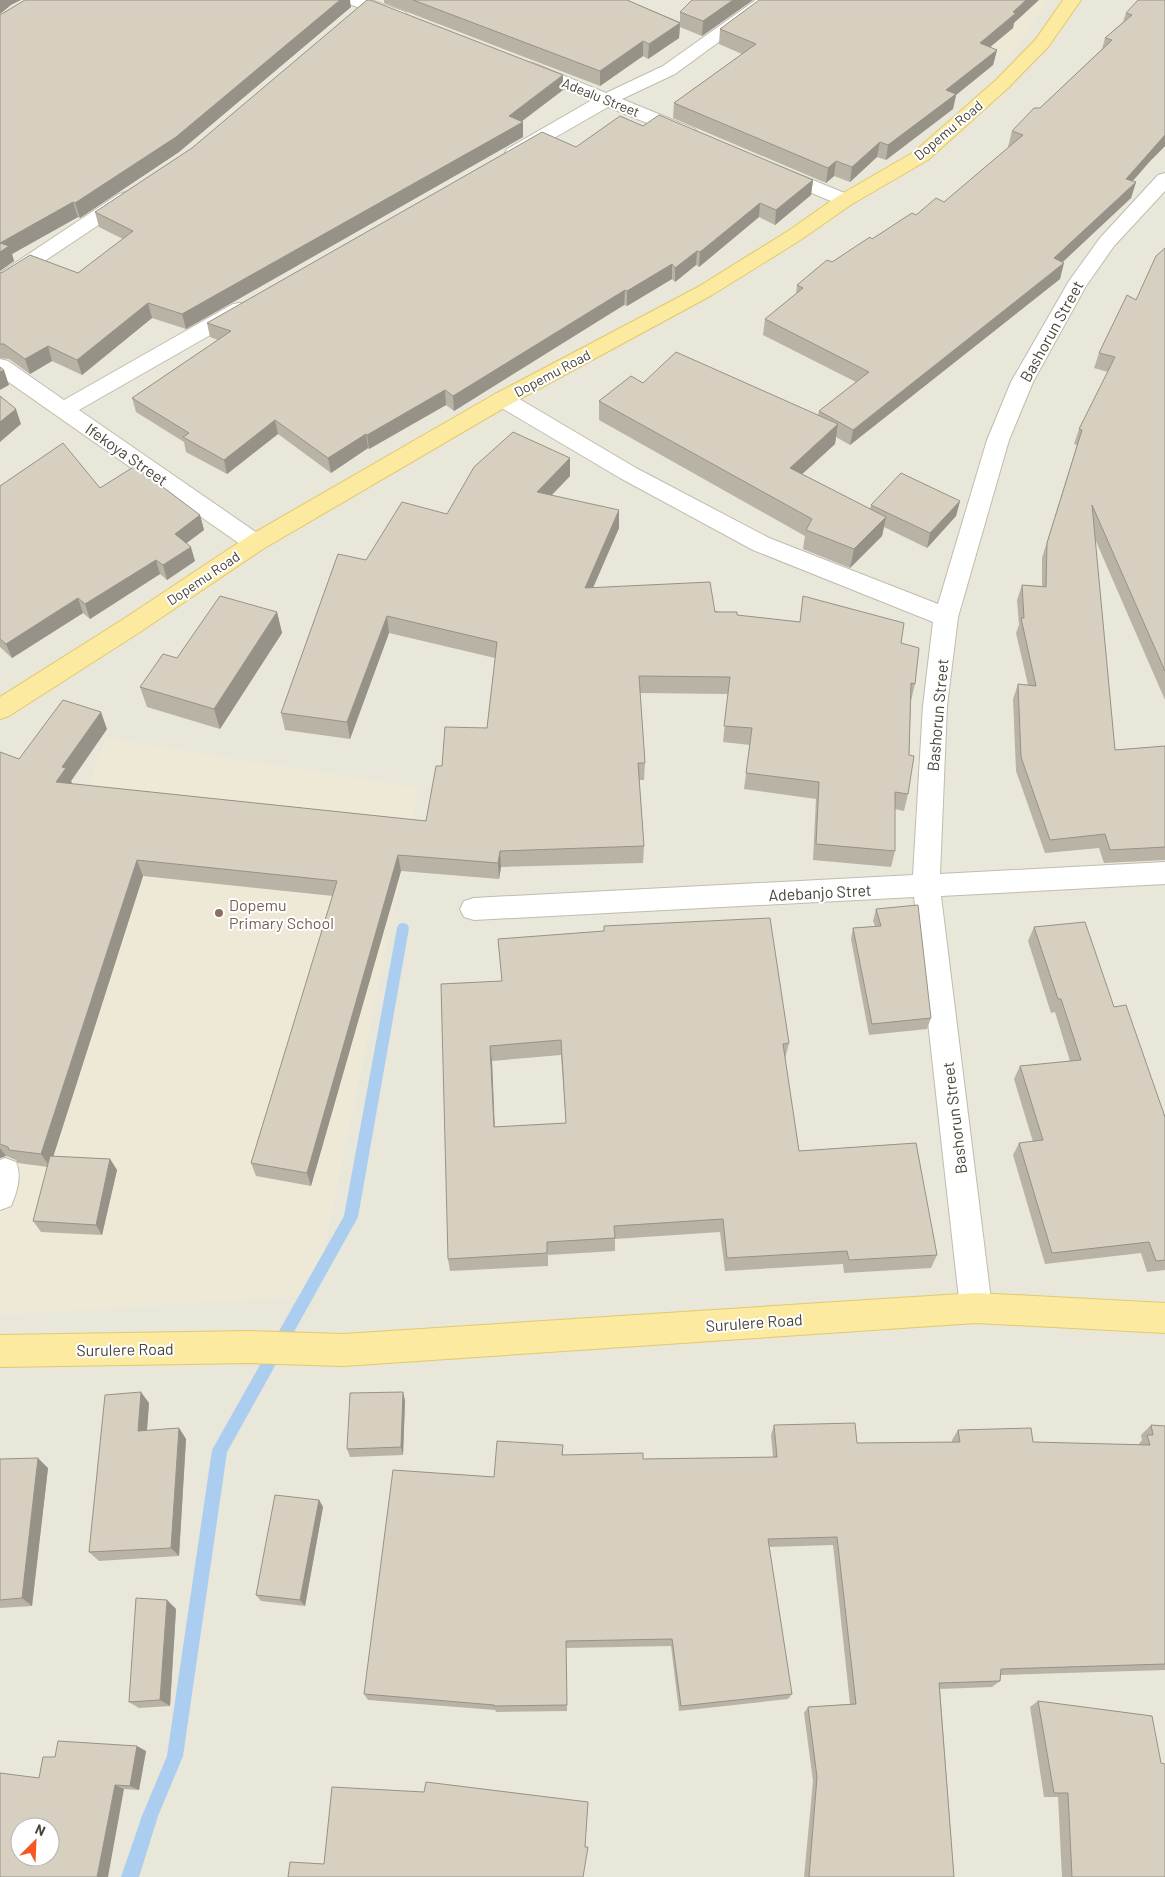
<svg xmlns="http://www.w3.org/2000/svg" width="1165" height="1877" font-family="Barlow,sans-serif">
<style>
.residential{fill:#e9e6da;fill-rule:evenodd}
.education{fill:#eee9d6}
.lines{fill:none;stroke-linecap:round;stroke-linejoin:round}
.stream{fill:#abcdef;fill-rule:evenodd}
.minor-casing{stroke:#c1bcae;stroke-width:2}
.major-casing{stroke:#e1c96e;stroke-width:2}
.minor{fill:#fff;fill-rule:evenodd}
.major{fill:#fbea9f;fill-rule:evenodd}
.wall{fill:#b9b3a6;fill-rule:evenodd}
.shaded-wall{fill:#969287}
.building{fill:#d7d0c1;stroke:#969287;fill-rule:evenodd}
.education-dot{fill:#8d6e63;stroke:#fff;stroke-width:2}
.labels{text-anchor:middle;dominant-baseline:central;stroke-width:4;stroke-linejoin:round;paint-order:stroke}
.far-street-label{font-size:14px;fill:#4a4539;stroke:#fff}
.street-label{font-size:16px;fill:#4a4539;stroke:#fff}
.education-label{font-size:16px;fill:#785e54;stroke:#fff;text-anchor:start}
</style>
<rect width="100%" height="100%" fill="#f5f3ec"/>
<!-- residential -->
<path class="residential" d="M0,0H1165V1877H0ZM20,1827H50V1857H20Z"/>
<!-- education -->
<path class="education" d="M852,0H1047L1006,62Z
M106,738L419,788L315,1296L0,1315V1038Z"/>
<g class="lines">
<!-- stream -->
<path class="stream" d="M403,923L407,924L409,928L358,1217L227,1452L183,1756L158,1816L139,1877H121L142,1816L167,1756L212,1450L344,1216L397,928L399,924Z"/>
<!-- minor casing -->
<g class="minor-casing">
<path id="minor" d="M346,0H371L405,12L408,16L405,20L399,21L393,20L349,4Z
M756,0H776L675,74L622,99L695,129L697,133L695,137L688,139L681,137L608,107L521,157L514,159L507,157L505,153L507,149L592,100L521,71L518,67L521,63L527,62L533,63L606,93L663,66Z
M778,166L852,196L855,200L852,204L845,206L838,204L771,176L768,172L771,168Z
M1165,173V191L1114,246L1086,286L1033,382L1009,440L958,617L947,706L940,874L1165,862V884L941,896L992,1308L987,1319L976,1323L965,1319L960,1308L914,897L474,920L464,917L460,909L464,901L474,898L913,875L923,706L933,622L753,550L620,478L495,404L492,399L495,394L503,392L511,394L636,468L769,538L938,604L987,440L1011,382L1069,281L1100,238L1158,175Z
M126,192L133,194L136,198L133,202L7,286L0,288V273L119,194Z
M240,303L247,304L250,309L247,314L79,410L263,537L267,543L263,549L255,551L247,549L0,376V359L8,361L64,400L233,304Z
M5,1158L16,1162C22,1177 17,1192 11,1206L0,1210V1160Z"/>
</g>
<!-- major casing -->
<g class="major-casing">
<path id="major" d="M1063,0H1081L1048,47L1008,88L928,160L852,204L802,239L712,295L511,404L263,549L140,632L9,716L0,719V697L122,620L247,537L495,394L698,287L788,231L838,196L914,152L996,80L1036,39Z
M976,1293L1165,1303V1333L976,1323L343,1366L250,1363L0,1367V1335L250,1331L343,1334Z"/>
</g>
<!-- minor -->
<use href="#minor" class="minor"/>
<!-- major -->
<use href="#major" class="major"/>
</g>
<!-- wall -->
<path class="wall" d="M384,0H627L680,22V12L753,0L702,36L680,27L679,38L648,59L643,56L600,86L384,3Z
M1165,0V146L1151,160L1133,181L1136,182L1131,198L1062,262L1060,279L850,445L836,437L835,444L802,474L870,509L871,505L960,501L956,516L927,548L884,527L882,536L850,568L803,549L805,536L599,420V401L643,383L818,415L819,411L856,382L763,335L765,319L796,294L797,285L832,262L872,239L916,215L944,202L1009,147H1008L1012,131L1040,108L1102,49L1105,38L1123,22L1126,13Z
M351,7L179,152L80,218L78,217L12,254L14,261L0,271V15Z
M1014,23L1013,28L990,47L997,50L993,65L956,95L953,109L886,160L877,157L850,182L834,176L826,183L673,118L674,103L742,54L719,44L720,29Z
M563,90L521,122L523,137L186,329L152,318L82,375L52,361L30,374L9,359L0,358V273H78L123,239L99,227L95,212Z
M643,126L813,180L811,195L775,225L759,217L699,267L696,265L675,282L672,279L627,306L624,305L454,411L446,405L369,449L368,448L331,473L278,434L227,474L186,452L184,442L136,412L132,398L218,340L210,337L207,323L576,147Z
M1165,248V700L1095,539L1115,750L1165,746V860L1104,863L1099,848L1045,853L1016,771L1013,699L1018,684L1028,685L1016,633L1019,625L1017,600L1022,585L1042,586V558L1077,445L1074,444L1079,429L1108,372L1094,368L1099,353L1136,300Z
M570,458V476L552,495L619,528L593,588L737,615L800,622L803,596L901,643L915,684L911,701L909,755L908,794L904,811L895,809V851L891,867L813,860L816,799L744,789L750,745L723,742L728,694L640,693L645,763L644,780H639L644,846L643,863L501,867L499,879L401,871L311,1186L256,1176L251,1163L333,896L143,876L53,1156L110,1159L117,1170L102,1235L41,1232L33,1221L48,1167L18,1163L16,1160L6,1156L0,1158V752L19,759L107,729L71,781L72,784L426,821L442,766L487,728L495,658L389,633L350,739L285,730L281,713L366,560L447,514Z
M0,486L100,488L200,515L204,530L186,543L195,561L167,580L160,574L90,619L83,613L12,658L0,647Z
M277,612L282,633L220,729L147,707L140,687L177,658Z
M876,909L931,1018L927,1029L869,1035L851,939L853,928L875,926L873,921Z
M604,926L789,1043L785,1059L799,1151L937,1255L931,1268L844,1273L843,1264L725,1271L720,1232L615,1239V1251L548,1255V1266L450,1271L448,1259L502,981L604,931ZM561,1055L566,1123L495,1127L492,1061Z
M1034,927L1114,1007L1165,1117V1270L1147,1272L1141,1253L1045,1264L1013,1155L1019,1143L1033,1142L1014,1079L1020,1066L1070,1061L1055,1012L1051,1013L1028,941Z
M403,1392L405,1401L403,1455L350,1457L347,1449Z
M149,1403L147,1431L179,1428L186,1439L179,1556L99,1561L89,1552Z
M774,1425L857,1443L952,1442V1440L958,1430L1033,1442L1138,1445L1142,1440L1141,1435L1151,1425L1165,1426V1670L1001,1675L1000,1681L992,1687L940,1689L954,1877H804L813,1781L804,1713L808,1707L850,1704L833,1545L769,1547L792,1694L788,1699L679,1711L671,1646L566,1648L567,1711L496,1712L495,1710L368,1700L364,1694L494,1477L563,1445V1455L643,1459L773,1457L771,1435Z
M0,1459L48,1468L32,1606L0,1608Z
M319,1500L323,1507L305,1606L261,1601L256,1595Z
M167,1600L176,1609L170,1706L139,1708L129,1702Z
M1038,1701L1161,1763L1165,1877H1062L1058,1797H1044L1030,1707Z
M146,1751L139,1790L124,1789L39,1778L55,1757Z"/>
<!-- shaded-wall -->
<path class="shaded-wall" d="M0,0H21L11,5L0,14Z
M340,0H350L351,7L179,152L80,218L75,203Z
M733,0H753L702,36L703,21Z
M1026,0H1039L1014,23L1013,28L977,58L980,43Z
M680,23L679,38L648,59L649,44Z
M643,41V56L600,86V71Z
M997,50L993,65L956,95L953,109L886,160L888,145L946,90Z
M563,75V90L514,127L523,122V137L186,329L182,314L509,116Z
M1165,135V146L1151,160L1121,194L1126,179Z
M880,142L877,157L850,182L852,167Z
M836,161L834,176L826,183L828,168Z
M813,180L811,195L775,225L776,210Z
M1136,182L1131,198L1050,274L1054,258Z
M73,202L78,217L12,254L14,261L0,271V243Z
M760,203L759,217L699,267L700,252Z
M697,251L696,265L675,282V268Z
M1064,263L1060,279L850,445L853,430Z
M672,264V279L627,306V291Z
M625,290L624,305L454,411L453,396Z
M148,303L152,318L82,375L77,360Z
M48,346L52,361L30,374L25,359Z
M4,370L9,385L0,390V372Z
M445,390L446,405L369,449L367,435Z
M16,409L21,424L0,442V422Z
M275,420L278,434L227,474L224,460Z
M838,424L835,444L788,487L790,468Z
M366,434L368,448L331,473L328,458Z
M570,458V476L537,510V492Z
M960,501L956,516L927,548L930,533Z
M619,510V528L585,606V588Z
M200,515L204,530L179,549L175,534Z
M886,517L882,536L850,568L854,549Z
M191,547L195,561L167,580L163,565Z
M156,560L160,574L90,619L85,604Z
M78,598L83,613L12,658L6,644Z
M277,612L282,633L220,729L214,709Z
M387,616L389,633L350,739L347,722Z
M101,712L107,729L71,781L73,785L56,782L62,767Z
M500,851L501,867L499,879L498,863Z
M398,855L401,871L311,1186L307,1173Z
M137,860L143,876L50,1167L41,1154Z
M490,1046L492,1061L495,1141L494,1127Z
M0,1148L6,1156L0,1158Z
M110,1159L117,1170L102,1235L96,1225Z
M141,1392L149,1403L146,1442L138,1431Z
M403,1392L405,1401L403,1455L401,1447Z
M179,1428L186,1439L179,1556L171,1548Z
M38,1458L48,1468L32,1606L22,1598Z
M319,1500L323,1507L305,1606L300,1600Z
M167,1600L176,1609L170,1706L160,1700Z
M137,1746L146,1751L139,1790L130,1786Z
M115,1785L124,1789L108,1877H97Z"/>
<!-- building -->
<path class="building" d="M25,0H340L176,137L75,203L73,202L0,243L9,246L0,252V15Z
M367,0H370L563,75L509,116L523,122L182,314L148,303L77,360L48,346L25,359L4,344H0V273L3,272L30,255L78,273L133,231L95,212L192,148Z
M413,0H627L680,23L649,44L643,41L600,71Z
M692,0H733L703,21L680,12Z
M759,0H1026L1013,12L1016,13L980,43L997,50L946,90L956,94L888,145L880,142L852,167L836,161L828,168L674,103L756,44L720,29Z
M1138,0H1165V135L1126,179L1136,182L1054,258L1064,263L853,430L819,411L869,372L765,319L803,288L797,285L827,260L832,262L870,237L872,239L912,213L916,215L936,198L944,202L1023,135L1012,131L1034,108H1040L1112,40L1105,38L1132,15L1126,13Z
M659,115L813,180L776,210L760,203L700,252L697,251L675,268L672,264L627,291L625,290L453,396L445,390L367,435L366,434L328,458L275,420L224,460L183,437L189,433L132,398L231,331L207,323L542,132L576,147L620,116L643,126Z
M1165,248V671L1092,505L1115,750L1165,746V847L1110,850L1105,834L1050,840L1021,757L1018,684L1036,686L1021,618H1024L1022,585L1046,587L1047,543L1082,430L1079,429L1115,357L1099,353L1127,295L1136,300L1156,256Z
M676,352L838,424L790,468L886,517L854,549L806,530L812,519L599,401L631,376L643,383Z
M0,367L4,370L0,372Z
M0,396L16,409L0,422Z
M513,432L570,458L537,492L619,510L585,588L710,582L715,612H737V615L800,622L803,596L904,623L901,643L919,648L915,684L911,683L909,755L914,756L908,794L895,792V851L816,844L819,782L746,773L752,728L724,726L730,677L639,676L645,763H638L644,846L500,851L498,863L398,855L307,1173L251,1163L337,881L137,860L41,1154L9,1150L8,1147L0,1144V752L19,759L63,700L101,712L62,767L66,768L56,782L426,821L436,766H442L445,727L487,728L497,642L387,616L347,722L281,713L338,554L366,560L402,502L447,514L474,467Z
M63,443L100,488L135,466L200,515L175,534L191,547L163,565L156,560L85,604L78,598L6,644L0,639V486Z
M901,473L960,501L930,533L871,505Z
M220,596L277,612L214,709L140,687L163,654L177,658Z
M918,905L931,1018L872,1024L853,928L881,926L876,909Z
M770,918L789,1043L783,1044L799,1151L916,1143L937,1255L849,1260L847,1251L727,1258L723,1219L614,1226L615,1238L547,1242V1253L448,1259L441,984L502,981L498,939L604,931V926ZM561,1040L566,1123L494,1127L490,1046Z
M1085,922L1114,1007L1126,1005L1165,1117V1260L1156,1261L1149,1242L1052,1253L1019,1143L1043,1140L1020,1066L1081,1060L1061,999H1058L1034,927Z
M50,1156L110,1159L96,1225L33,1221Z
M141,1392L138,1431L179,1428L171,1548L89,1552L105,1395Z
M403,1392L401,1447L347,1449L350,1393Z
M855,1423L857,1443L960,1442L958,1430L1031,1428L1033,1442L1150,1445L1147,1435H1153L1151,1425L1165,1426V1664L1001,1669L1000,1681L939,1683L954,1877H809L817,1777L808,1707L856,1704L837,1537L768,1539L792,1694L681,1706L672,1639L566,1641L567,1705L494,1706V1705L364,1694L393,1470L494,1477L497,1441L563,1445L562,1455L643,1453V1459L777,1457L774,1425Z
M38,1458L22,1598L0,1600V1459Z
M275,1495L319,1500L300,1600L256,1595Z
M136,1598L167,1600L160,1700L129,1702Z
M1038,1701L1152,1716L1161,1763L1165,1764V1877H1072L1068,1793H1054Z
M58,1741L137,1746L130,1786L115,1785L97,1877H0V1773L39,1778L43,1757H55ZM20,1827H50V1857H20Z
M426,1782L588,1802L585,1847H588L583,1877H288L290,1862L324,1864L332,1787L424,1792Z"/>
<!-- markers -->
<circle class="education-dot" cx="219" cy="913" r="5"/>
<g class="labels">
<!-- far-street labels -->
<g class="far-street-label">
<text transform="translate(601 97) rotate(22)">Adealu Street</text>
<text transform="translate(948 130) rotate(-40)">Dopemu Road</text>
<text transform="translate(552 373) rotate(-28)">Dopemu Road</text>
<text transform="translate(203 578) rotate(-34)">Dopemu Road</text>
</g>
<!-- street labels -->
<g class="street-label">
<text transform="translate(1051 331) rotate(-61)">Bashorun Street</text>
<text transform="translate(127 454) rotate(35)">Ifekoya Street</text>
<text transform="translate(937 715) rotate(-85)">Bashorun Street</text>
<text transform="translate(820 892) rotate(-3)">Adebanjo Stret</text>
<text transform="translate(954 1118) rotate(-97)">Bashorun Street</text>
<text transform="translate(754 1322) rotate(-4)">Surulere Road</text>
<text transform="translate(125 1349) rotate(-1)">Surulere Road</text>
</g>
<!-- education labels -->
<g class="education-label">
<text x="229" y="904">Dopemu<tspan x="229" dy="18">Primary School</tspan></text>
</g>
</g>
<!-- north arrow -->
<g transform="translate(35 1842) rotate(24)"><circle r="24" fill="#ffffff" stroke="#b7b5b0"/>
<path d="M0-4L9 19L0 12L-9 19Z" fill="#f45724"/>
<text y="-8" font-size="14" font-weight="bold" text-anchor="middle" fill="#4a4539">N</text>
</g>
</svg>
